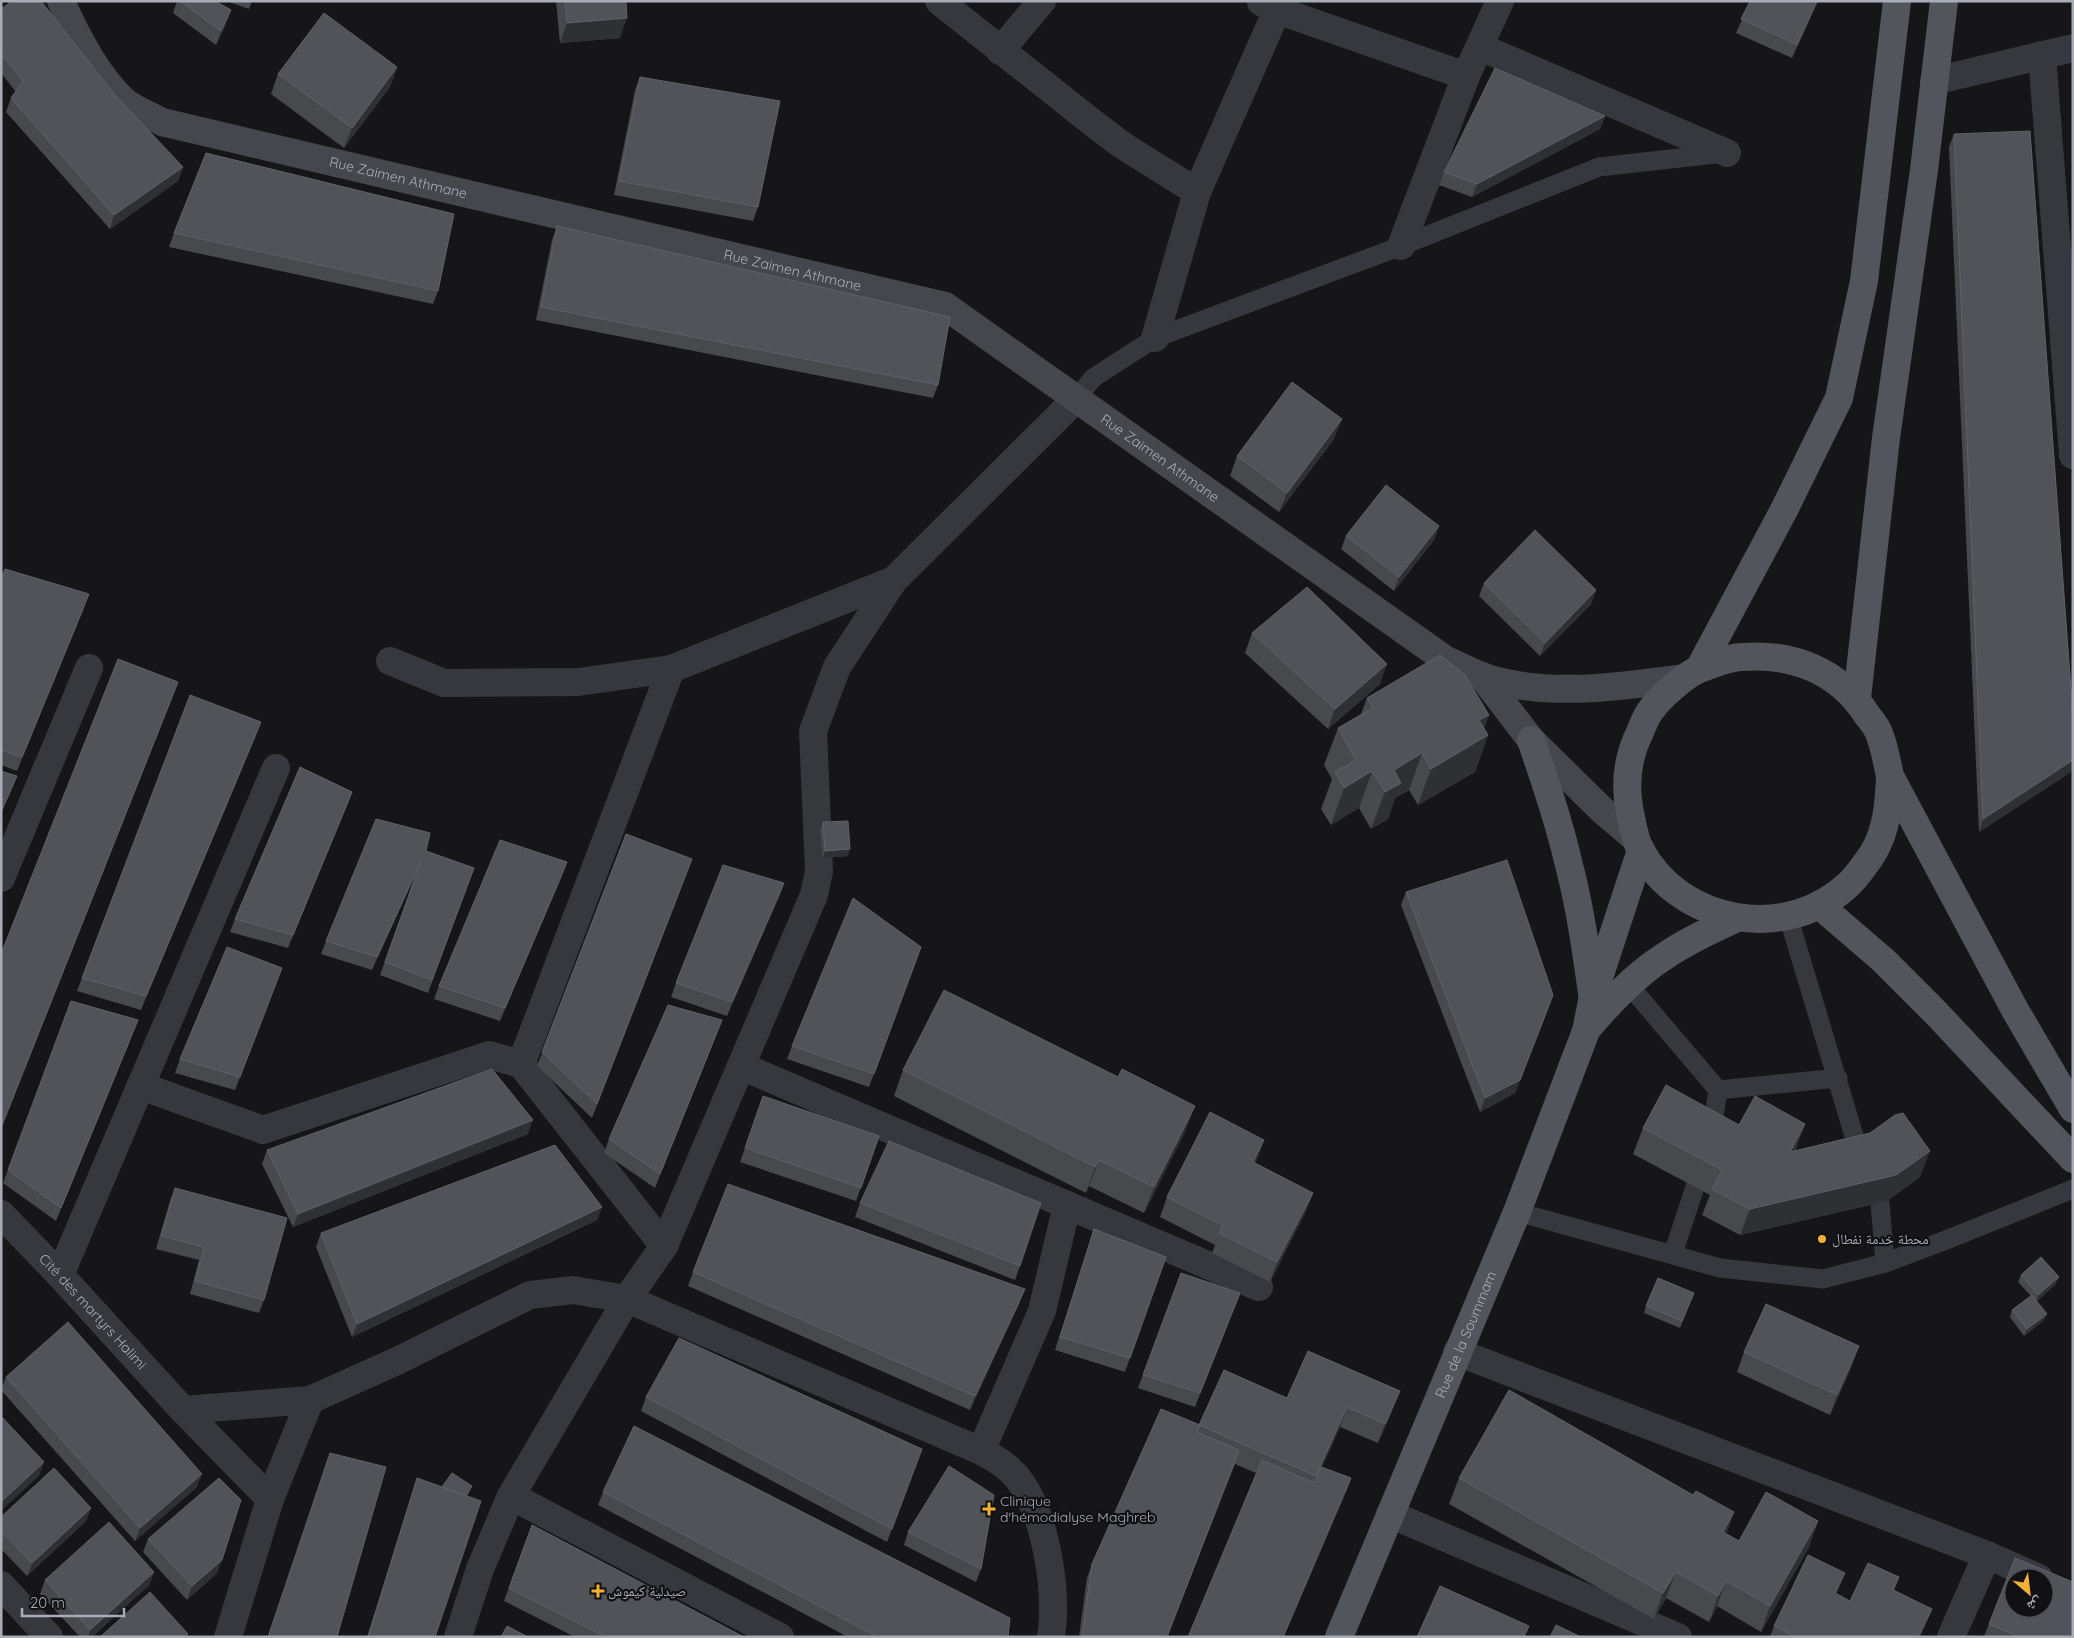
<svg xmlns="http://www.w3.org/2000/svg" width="2074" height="1638" font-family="Quicksand,'Noto Naskh Arabic',sans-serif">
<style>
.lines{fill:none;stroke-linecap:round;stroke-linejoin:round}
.service{stroke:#37383d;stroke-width:19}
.minor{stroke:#37383d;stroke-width:28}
.secondary{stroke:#45474d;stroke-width:28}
.primary{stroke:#53555c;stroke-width:28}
.wall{fill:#47494d}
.shaded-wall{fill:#2f3033}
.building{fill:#525359;stroke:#5f6168;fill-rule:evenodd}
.poi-dot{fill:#f2b134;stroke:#111113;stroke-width:2}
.labels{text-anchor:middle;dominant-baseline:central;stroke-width:4.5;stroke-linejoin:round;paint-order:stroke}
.street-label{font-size:14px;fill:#a8adb8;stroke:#111113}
.poi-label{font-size:14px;fill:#a8adb8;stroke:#111113;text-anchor:start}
</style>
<rect width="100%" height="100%" fill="#161618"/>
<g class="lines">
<!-- service -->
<path class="service" d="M1077,398L1093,378L1155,338L1401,246L1599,167L1724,153
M1788,916L1861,1159
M1628,984L1718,1090L1711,1137
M1718,1090L1838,1078
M1880,1203L1885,1263
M1517,1212L1720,1268L1823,1279L1885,1263L1946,1240L2073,1189
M1673,1254L1695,1187"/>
<!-- minor -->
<g class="minor">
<path d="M939,1L1093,123L1122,145L1197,192"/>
<path d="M1261,2L1277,10L1466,76"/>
<path d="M1480,47L1727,153"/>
<path d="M1000,51L1042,1"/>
<path d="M2042,55L2073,455"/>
<path d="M1934,81L2073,48"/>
<path d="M1401,246L1466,76L1500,1"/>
<path d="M1155,338L1197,192L1281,1"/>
<path d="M390,661L444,683L578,682L671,669L894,580"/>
<path d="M1,878L89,668"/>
<path d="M521,1064L671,669"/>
<path d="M741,1066L1259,1287"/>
<path d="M141,1086L263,1130L489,1055L521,1064L664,1246"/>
<path id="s1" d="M1,1214L60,1275L183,1410L270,1499"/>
<path d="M60,1275L276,768"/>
<path d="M1457,1352L1987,1555L2039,1578"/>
<path d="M183,1410L310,1400L397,1361L530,1295L573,1290L627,1299L981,1451C994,1458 1005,1464 1015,1475C1046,1510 1058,1592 1051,1637"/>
<path d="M981,1451L1042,1311L1067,1205"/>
<path d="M511,1496L780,1637"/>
<path d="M1390,1514L1678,1637"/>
<path d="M1,1585L49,1637"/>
<path d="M228,1637L270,1499L310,1400"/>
<path d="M458,1637L480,1569L511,1496L627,1299L664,1246L814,895L819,871L813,731L837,667L894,580L1077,398"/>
<path d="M1951,1637L1987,1555"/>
</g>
<!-- secondary -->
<g class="secondary">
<path id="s2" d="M61,1C75,33 97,75 122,99C132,109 150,115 162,122L945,306L1446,660C1458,665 1469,671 1481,676C1543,698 1619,687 1683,678"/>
<path d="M1482,676L1531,740L1601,809L1635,838"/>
</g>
<!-- primary -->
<g class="primary">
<path d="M1699,669L1784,510L1839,398L1864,281L1897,1"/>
<path d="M1857,698L1886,438L1924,170L1944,1"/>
<path d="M1531,740C1545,781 1559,822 1569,865C1580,907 1586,950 1592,993"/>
<path d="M1890,776C1889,802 1887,830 1873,853C1867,862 1858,875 1850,883C1788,943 1680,925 1640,849C1635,839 1633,828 1631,817C1624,787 1626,760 1640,732C1643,725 1646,716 1651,710C1660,697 1687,673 1702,668C1714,664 1729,657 1742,657C1793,653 1839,671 1867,715C1872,721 1878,728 1880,736C1885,749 1887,763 1890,776L2015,1010L2073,1109"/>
<path d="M1819,905L1883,960L1937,1014L2073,1159"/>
<path d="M1587,1029C1609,1003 1633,977 1662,958C1685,942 1711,930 1737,918"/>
<path id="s3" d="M1339,1637L1517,1212L1586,1031L1593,996L1641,850"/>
</g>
</g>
<!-- wall -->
<path class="wall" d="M177,1H215L226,24L216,45L173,13Z
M226,1H252L249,9Z
M556,1H626L620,38L560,43Z
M1750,1H1818L1792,58L1736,33Z
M1,9L115,95L183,167L178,181L110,229L6,112L11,98L16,92L1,73Z
M397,67L390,87L344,148L271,94L278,74Z
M640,77L758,207L753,221L614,195L635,90Z
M1605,116L1600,129L1472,197L1439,185L1444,172Z
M1954,134L2071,772L1979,832L1949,147Z
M557,226L938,385L933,398L536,320L552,240Z
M174,233L438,291L433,304L169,247Z
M1334,439L1279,512L1230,476L1237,456Z
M1439,526L1434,540L1394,591L1341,549L1346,536Z
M1,578L84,608L17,771L1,765Z
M1484,583L1596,590L1591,604L1540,656L1479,596Z
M1252,633L1380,684L1328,729L1245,653Z
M190,695L256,735L141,1010L77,991Z
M1367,698L1489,715L1484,728L1488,735L1475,772L1418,805L1409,790L1395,798L1388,819L1371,829L1359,808L1331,825L1321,809L1332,779L1324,765L1338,728L1361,714Z
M352,792L288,948L230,932L235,919Z
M823,822L848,856L823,858L820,829Z
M626,834L692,859L592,1118L537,1066Z
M426,851L474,868L428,993L380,975L416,874L372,970L321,954L326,941Z
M567,862L562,876L500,1021L434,999L439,986Z
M784,883L779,897L727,1016L671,997L676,983Z
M1406,892L1548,1009L1515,1093L1480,1112L1401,905Z
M921,947L869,1087L787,1059L792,1046Z
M282,968L235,1090L175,1073L180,1059Z
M71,1001L138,1020L56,1221L3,1183Z
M722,1020L717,1033L655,1188L604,1153L609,1139Z
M903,1070L1185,1132L1144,1213L1089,1186L1086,1193L894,1096Z
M758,1110L879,1136L856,1201L740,1162Z
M1739,1125L1796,1151L1920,1177L1887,1201L1740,1235L1702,1215L1710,1195L1633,1154L1643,1128Z
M528,1134L293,1227L262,1164L267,1150Z
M1264,1140L1255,1164L1313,1193L1305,1213L1270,1282L1212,1253L1215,1245L1160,1217L1167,1197Z
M175,1188L264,1300L259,1313L190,1294L199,1260L156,1249L170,1201Z
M860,1203L1020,1266L1015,1280L855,1217Z
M602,1207L597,1220L352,1337L316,1247L321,1233Z
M1094,1229L1166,1257L1125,1372L1055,1350Z
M693,1272L1020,1302L970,1410L688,1286Z
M1181,1273L1240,1293L1195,1407L1138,1388Z
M2021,1275L2056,1284L2037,1301L2044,1320L2024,1336L2010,1317L2012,1310L2031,1296L2018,1282Z
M1694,1293L1680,1328L1644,1313L1646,1306Z
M1744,1352L1852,1366L1830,1415L1737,1372Z
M6,1377L197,1487L135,1541L1,1390Z
M646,1397L922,1449L887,1542L641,1411Z
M1287,1398L1392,1411L1378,1443L1340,1427L1322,1467L1351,1478L1346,1492L1256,1473L1235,1464L1167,1637H1079L1087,1578L1092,1564L1199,1425Z
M417,1478L442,1487L469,1493L467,1496L435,1637H367Z
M1459,1478L1693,1495L1734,1512L1726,1534L1739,1541L1818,1521L1809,1547L1761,1632L1717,1606L1709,1622L1666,1598L1654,1619L1449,1504Z
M603,1492L1008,1637H848L598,1505Z
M91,1508L86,1521L27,1576L1,1549V1517Z
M532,1525L744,1637H575L504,1601Z
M908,1532L981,1569L976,1582L904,1545Z
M148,1539L217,1573L187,1600L143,1552Z
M154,1572L149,1585L92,1637H80L40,1594L45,1580Z
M1899,1577L1894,1590L1932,1609L1924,1628L1920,1637H1770L1774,1626L1837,1594L1850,1601Z
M1989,1624L2073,1637H1982L1984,1636Z"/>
<!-- shaded-wall -->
<path class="shaded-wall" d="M1817,1H1818L1792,58L1797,45Z
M231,10L226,24L216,45L221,31Z
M627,18L620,38L560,43L567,23Z
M397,67L390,87L344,148L352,128Z
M1605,116L1600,129L1472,197L1477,184Z
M183,167L178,181L110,229L114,215Z
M1342,419L1334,439L1279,512L1287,493Z
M1439,526L1434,540L1394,591L1399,577Z
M1596,590L1591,604L1540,656L1545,643Z
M89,594L84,608L17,771L22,757Z
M1387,664L1380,684L1328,729L1335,709Z
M178,682L173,696L1,1129V1128Z
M1489,715L1480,740L1488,735L1475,772L1418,805L1431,769L1479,720Z
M261,722L256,735L141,1010L146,996Z
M1422,753L1409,790L1395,798L1388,819L1371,829L1385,792L1394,770Z
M2073,760V766L2071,772L1979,832L1983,819Z
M1372,771L1359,808L1331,825L1344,788Z
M17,776L12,789L1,814V812Z
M352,792L347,806L288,948L293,935Z
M850,849L848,856L823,858L825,851Z
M421,861L416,874L372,970L377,957Z
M567,862L562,876L500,1021L505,1008Z
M784,883L779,897L727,1016L732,1002Z
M1553,995L1515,1093L1480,1112L1485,1098Z
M138,1020L133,1033L56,1221L61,1208Z
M722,1020L717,1033L655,1188L660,1174Z
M1195,1106L1185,1132L1144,1213L1154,1187Z
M533,1120L528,1134L293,1227L298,1214Z
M1805,1124L1796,1150L1781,1178L1790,1152Z
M1264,1140L1257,1159L1245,1182L1253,1162Z
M1930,1151L1920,1177L1887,1201L1740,1235L1750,1209Z
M1099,1160L1089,1186L1086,1193L1095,1167Z
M1313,1193L1305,1213L1270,1282L1277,1262Z
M602,1207L597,1220L352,1337L357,1324Z
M2059,1277L2056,1284L2036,1302L2038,1295Z
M1025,1289L1020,1302L970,1410L975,1396Z
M1240,1293L1235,1306L1195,1407L1200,1393Z
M2047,1314L2044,1320L2024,1336L2027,1329Z
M1859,1346L1852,1366L1830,1415L1837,1395Z
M1400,1391L1392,1411L1378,1443L1385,1424Z
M1347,1407L1340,1427L1309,1496L1316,1476Z
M44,1462L39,1476L1,1511V1502Z
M202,1474L197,1487L135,1541L140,1528Z
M1351,1478L1346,1492L1284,1637H1283Z
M472,1486L469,1493L459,1509L462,1502Z
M91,1508L86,1521L27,1576L32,1563Z
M1734,1512L1724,1538L1723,1532Z
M1818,1521L1809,1547L1761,1632L1770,1606Z
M222,1560L217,1573L187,1600L192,1586Z
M154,1572L149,1585L92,1637H88L90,1630Z
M1676,1572L1666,1598L1654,1619L1663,1593Z
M1845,1573L1837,1593L1827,1613L1835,1593Z
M1726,1581L1717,1606L1709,1622L1718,1596Z
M1932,1609L1924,1628L1920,1637H1918Z"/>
<!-- building -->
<path class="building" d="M12,1H41L115,95L183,167L114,215L11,98L23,81L1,54V9Z
M180,1H215L231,10L221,31Z
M565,1H626L627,18L567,23Z
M1750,1H1817L1797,45L1741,19Z
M324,13L397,67L352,128L278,74Z
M1495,68L1605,116L1477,184L1444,172Z
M640,77L780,101L758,207L619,181Z
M2030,131L2073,717V760L1983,819L1954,134Z
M206,153L454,214L438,291L174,233Z
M557,226L950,317L938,385L541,307Z
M1292,382L1342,419L1287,493L1237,456Z
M1386,485L1439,526L1399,577L1346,536Z
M1535,530L1596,590L1545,643L1484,583Z
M5,569L89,594L22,757L1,750V578Z
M1307,587L1387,664L1335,709L1252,633Z
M1440,655L1465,675L1489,715L1479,720L1488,735L1431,769L1422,753L1394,770L1401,783L1385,792L1372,771L1344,788L1335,772L1356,760L1338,728L1373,708L1367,698Z
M118,659L178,682L1,1128V954Z
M190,695L261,722L146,996L82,978Z
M300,767L352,792L293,935L235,919Z
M1,771L17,776L1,812Z
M376,819L430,833L426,851L474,868L432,980L385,962L421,861L377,957L326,941Z
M848,821L850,849L825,851L823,822Z
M626,834L692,859L597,1104L542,1052Z
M500,840L567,862L505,1008L439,986Z
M1507,860L1553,995L1520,1080L1485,1098L1406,892Z
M723,865L784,883L732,1002L676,983Z
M853,898L921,947L874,1074L792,1046Z
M227,947L282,968L240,1077L180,1059Z
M944,990L1118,1077L1122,1069L1195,1106L1154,1187L1099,1160L1095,1167L903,1070Z
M71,1001L138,1020L61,1208L8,1170Z
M668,1005L722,1020L660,1174L609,1139Z
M492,1069L533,1120L298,1214L267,1150Z
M1666,1085L1739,1125L1755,1096L1805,1124L1790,1152L1870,1133L1895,1115L1903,1113L1930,1151L1896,1175L1750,1209L1712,1189L1722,1170L1643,1128Z
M763,1096L879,1136L861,1188L745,1148Z
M1210,1112L1264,1140L1253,1162L1313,1193L1277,1262L1219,1233L1223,1225L1167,1197Z
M889,1141L1041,1203L1020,1266L860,1203Z
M555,1145L602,1207L357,1324L321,1233Z
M728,1184L1025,1289L975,1396L693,1272Z
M175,1188L287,1218L264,1300L195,1281L204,1247L161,1236Z
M1094,1229L1166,1257L1130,1358L1060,1337Z
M2041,1257L2059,1277L2038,1295L2021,1275Z
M1181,1273L1240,1293L1200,1393L1143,1375Z
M1658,1278L1694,1293L1682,1321L1646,1306Z
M2032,1295L2047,1314L2027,1329L2012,1310Z
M1766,1304L1859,1346L1837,1395L1744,1352Z
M68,1322L202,1474L140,1528L6,1377Z
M679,1338L922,1449L892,1529L646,1397Z
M1308,1351L1400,1391L1385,1424L1347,1407L1316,1476L1199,1425L1224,1370L1287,1398Z
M1509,1390L1693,1495L1696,1491L1734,1512L1723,1532L1739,1541L1766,1492L1818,1521L1770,1606L1726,1581L1718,1596L1676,1572L1663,1593L1459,1478Z
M1161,1409L1200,1425L1197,1432L1239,1450L1167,1637H1082L1092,1564Z
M1,1416L44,1462L1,1502Z
M634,1426L1010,1618L1008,1637H878L603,1492Z
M330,1453L386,1467L337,1637H268Z
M1262,1460L1314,1483L1321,1467L1351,1478L1283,1637H1188Z
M949,1466L994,1495L981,1569L908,1532Z
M54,1468L91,1508L32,1563L1,1531V1517Z
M452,1473L472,1486L466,1496L442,1487Z
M219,1478L241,1500L222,1560L192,1586L148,1539Z
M417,1478L481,1501L435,1637H368Z
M109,1522L154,1572L90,1630L45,1580Z
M532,1525L744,1637H606L509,1588Z
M1808,1555L1845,1573L1835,1593L1850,1601L1868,1563L1899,1577L1893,1590L1932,1609L1918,1637H1795L1774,1626Z
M2015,1558L2073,1582V1637H2020L1989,1624ZM2014,1578H2044V1608H2014Z
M1440,1586L1529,1626L1524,1637H1417Z
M150,1592L188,1634L185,1637H100Z
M1556,1625L1581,1637H1550Z
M507,1626L528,1637H501Z"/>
<!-- markers -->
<g class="poi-dot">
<circle cx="1822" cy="1239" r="5"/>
<path d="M986.5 1501.5h5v5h5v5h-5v5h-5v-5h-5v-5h5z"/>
<path d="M595.5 1583.5h5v5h5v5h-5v5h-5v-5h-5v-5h5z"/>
</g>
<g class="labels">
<!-- street labels -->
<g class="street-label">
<text stroke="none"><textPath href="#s2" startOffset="405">Rue Zaimen Athmane</textPath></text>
<text stroke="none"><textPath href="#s2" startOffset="810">Rue Zaimen Athmane</textPath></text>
<text stroke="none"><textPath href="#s2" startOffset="1230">Rue Zaimen Athmane</textPath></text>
<text stroke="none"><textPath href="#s1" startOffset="134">Cité des martyrs Halimi</textPath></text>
<text stroke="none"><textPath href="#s3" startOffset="328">Rue de la Soummam</textPath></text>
</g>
<!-- poi labels -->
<g class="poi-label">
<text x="1832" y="1239">محطة خدمة نفطال</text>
<text x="1000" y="1501">Clinique<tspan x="1000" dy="16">d'hémodialyse Maghreb</tspan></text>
<text x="608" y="1591">صيدلية كيموش</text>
</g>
</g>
<!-- border -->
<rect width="2074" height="1638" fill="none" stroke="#a8adb8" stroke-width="5"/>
<!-- north arrow -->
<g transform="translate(2029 1593) rotate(152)"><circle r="24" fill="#111113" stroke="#4d4f55"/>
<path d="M0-4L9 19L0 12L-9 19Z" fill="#f2b134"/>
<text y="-8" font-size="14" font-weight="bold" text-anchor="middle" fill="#a8adb8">ش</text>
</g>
<!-- scale -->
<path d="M22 1608v8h102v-8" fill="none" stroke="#a8adb8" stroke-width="2.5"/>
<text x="30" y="1608" font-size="15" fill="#a8adb8" stroke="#111113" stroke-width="4" paint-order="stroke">20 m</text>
</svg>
